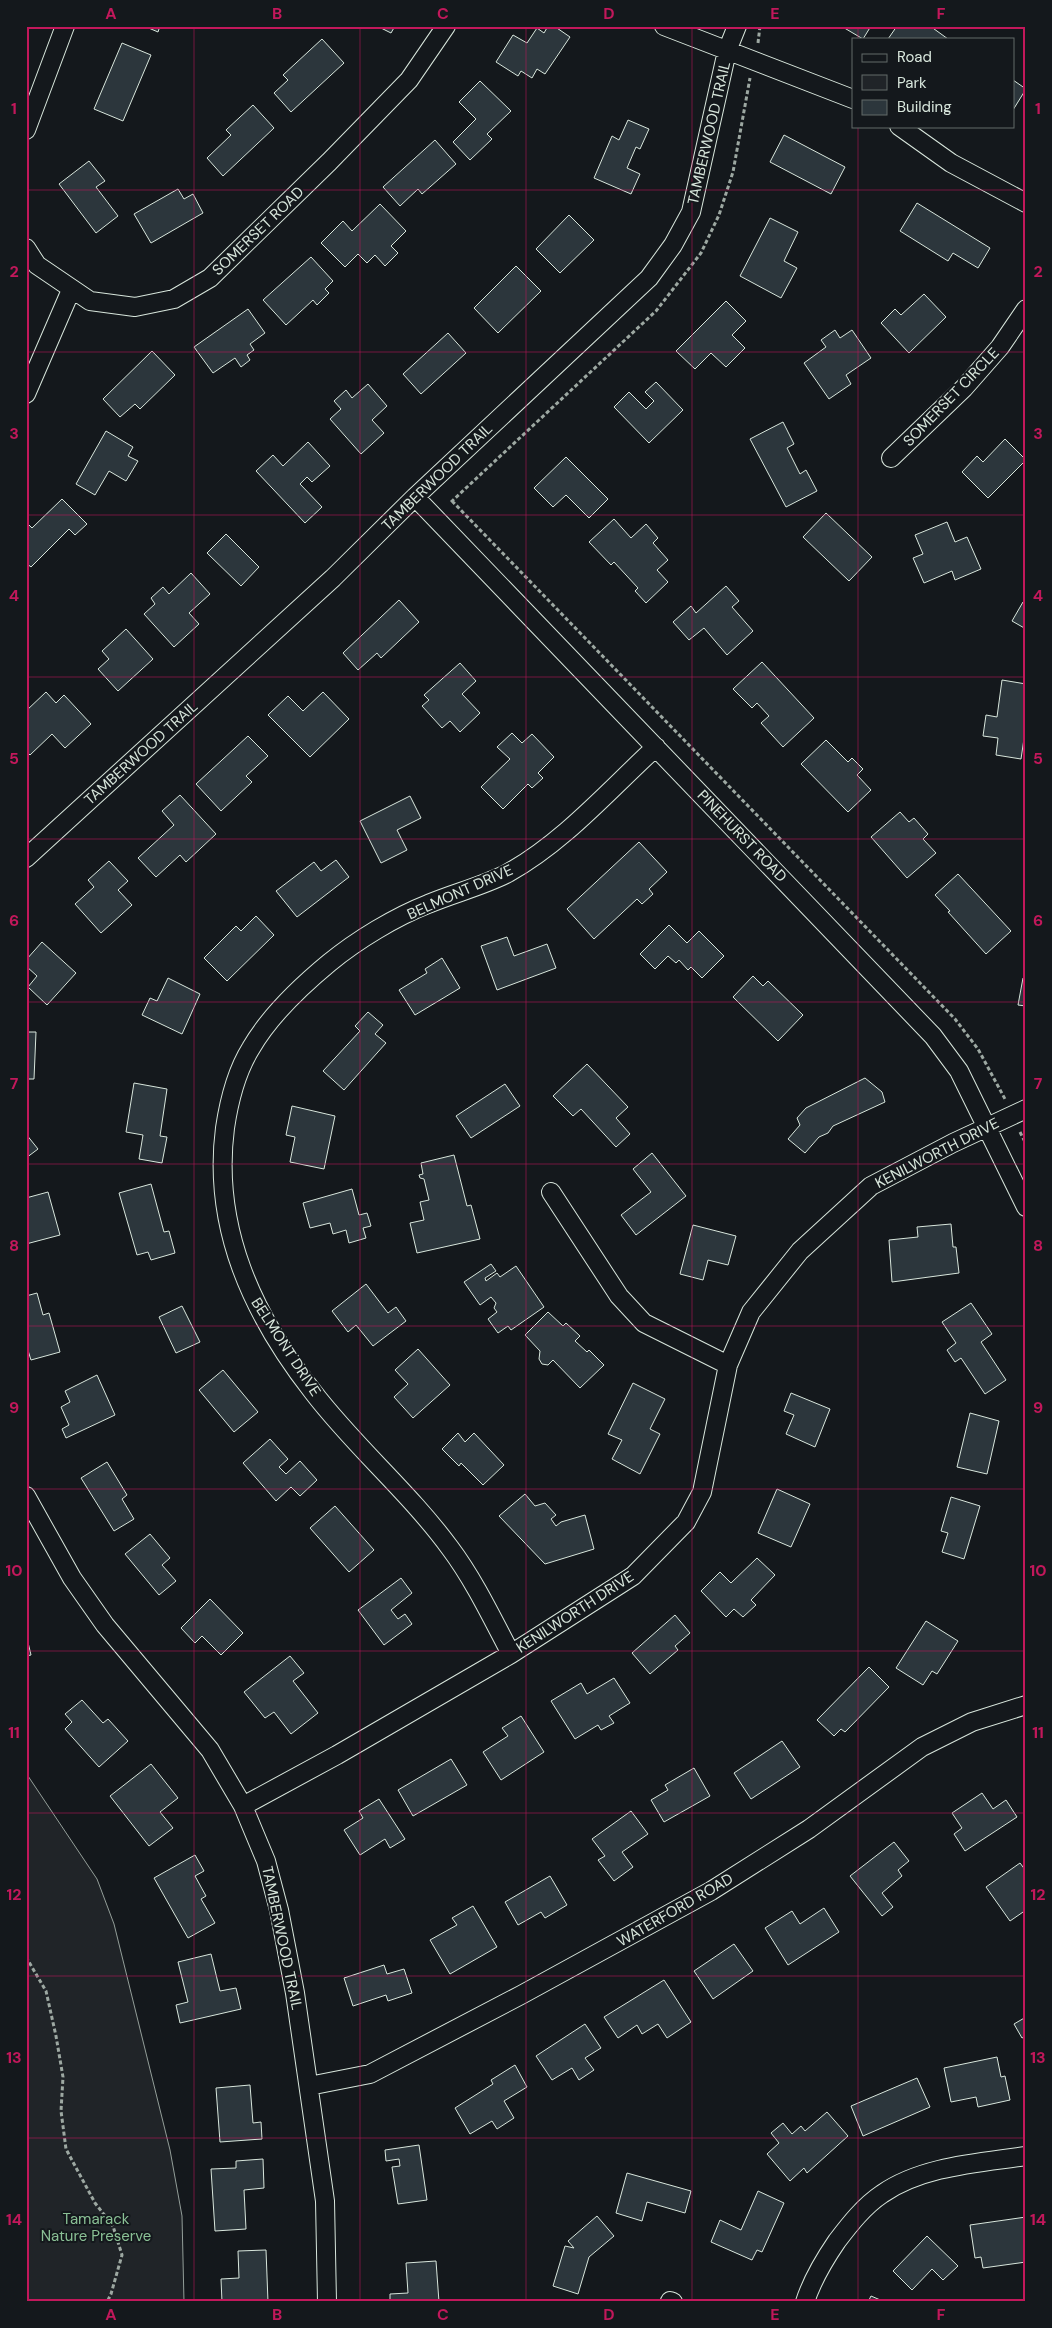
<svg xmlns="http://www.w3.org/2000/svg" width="1052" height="2328" font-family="'DM Sans',sans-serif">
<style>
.green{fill:#202428;stroke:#939e99}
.building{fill:#2c363c;stroke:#d8e6dc}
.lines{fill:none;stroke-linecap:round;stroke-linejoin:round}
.minor-casing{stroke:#d8e6dc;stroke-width:20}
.path{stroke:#9da8a2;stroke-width:3;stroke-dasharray:4 2.5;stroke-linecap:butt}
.minor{stroke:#14181c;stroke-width:18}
.grid{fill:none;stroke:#c2185b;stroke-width:1;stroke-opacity:0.55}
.labels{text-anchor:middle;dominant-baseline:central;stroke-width:4;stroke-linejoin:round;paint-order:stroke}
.street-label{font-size:15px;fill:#d8e6dc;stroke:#14181c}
.park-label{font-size:15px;fill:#8ac095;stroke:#14181c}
.neatline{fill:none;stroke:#c2185b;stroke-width:2}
.grid-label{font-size:16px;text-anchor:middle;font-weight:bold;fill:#c2185b}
</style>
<rect width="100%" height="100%" fill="#14181c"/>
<!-- green -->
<path class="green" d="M26,1773L97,1879L114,1924L170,2150L182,2216L184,2302H26Z"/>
<!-- building -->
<path class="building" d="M144,26H160L158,32Z
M377,26H395L391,33Z
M548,26H554L570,37L545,74L537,69L532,78L521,71L518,76L496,62L513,35L527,43L537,28L544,33Z
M841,26H871L863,39Z
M897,26H930L948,39H888Z
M322,39L344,63L291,112L274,93L288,80L283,75Z
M122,43L151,55L123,121L94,109Z
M1013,80L1026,89L1013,110Z
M480,81L511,111L487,134L492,139L470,160L453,142L476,119L459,102Z
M253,105L274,128L223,176L207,158L231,135L226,130Z
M628,120L649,129L640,149L636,147L627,168L640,174L631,194L594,178L612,136L619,140Z
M784,135L845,167L831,194L770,162Z
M435,140L456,164L422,194L418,189L400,206L383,187Z
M89,161L105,181L96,187L118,216L96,233L59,184Z
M178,189L184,199L193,194L203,213L151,243L134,214Z
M917,203L990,248L978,268L953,253L948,261L900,231Z
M380,204L406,231L391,246L398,253L385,266L375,255L367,263L358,254L345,267L321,243L343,221L352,231Z
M569,215L594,240L560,273L536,249Z
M770,218L798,232L784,261L797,268L781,298L740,276Z
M311,257L333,281L325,289L329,293L317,305L313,300L286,325L263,300Z
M516,266L541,291L498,333L474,308Z
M924,294L946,317L909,353L881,323L895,309L901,315Z
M726,301L746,321L732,335L745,348L726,367L711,353L695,369L676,351Z
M248,309L265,333L250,344L254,350L247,355L250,360L241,367L235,358L213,373L194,347Z
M835,330L840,338L852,330L871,358L846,375L851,384L829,399L804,363L826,347L821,340Z
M448,333L466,353L421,394L403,374Z
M152,351L175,375L140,409L135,404L120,417L103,399Z
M656,382L683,410L649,443L614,407L629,392L646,409L654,401L645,392Z
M368,384L387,406L372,420L384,433L361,454L330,419L341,409L334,401L346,390L352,398Z
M783,422L794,444L787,448L800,474L806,470L817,491L786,507L750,439Z
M106,431L133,447L128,456L138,461L126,481L109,471L95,495L76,484Z
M1005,439L1026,460L988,498L962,472L977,456L983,462Z
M308,442L330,466L312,482L307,477L300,484L322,507L305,523L256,471L273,455L283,466Z
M566,457L608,499L589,518L566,495L553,507L534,488Z
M62,499L87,524L75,535L69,529L31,567L26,563V522L32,528Z
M826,513L872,557L849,581L803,537Z
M614,519L631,538L646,524L658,538L653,543L668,560L657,570L668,582L646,603L635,591L638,588L614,562L611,565L589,542Z
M947,522L955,542L967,537L981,569L955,580L952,571L924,583L913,558L923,554L915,535Z
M226,534L259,567L241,586L207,553Z
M191,573L210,594L189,613L199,624L174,647L144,614L155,604L151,598L163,587L169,594Z
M726,586L739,601L732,607L753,631L727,655L704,628L689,640L673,622L691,606L696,613Z
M399,600L419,622L381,658L377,653L358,670L343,653Z
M1023,602L1026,604V629L1012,621Z
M126,629L153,659L118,691L98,669L109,659L102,651Z
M762,662L814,718L783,747L761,723L769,716L757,703L752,708L733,689Z
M460,663L476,681L462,694L480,713L460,732L450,721L442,728L422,706L429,700L424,695Z
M1002,680L1026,684V725L1021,759L996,755L998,738L983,736L986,715L997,717Z
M46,692L56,703L64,695L91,724L65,748L52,734L30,755L26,751V711Z
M323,692L349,719L310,757L268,715L288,696L303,711Z
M512,733L522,743L532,734L554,757L538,773L543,778L532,788L528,784L503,809L481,787L510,759L497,747Z
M248,736L268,756L246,776L252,782L221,811L196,784Z
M826,740L848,762L852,758L863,769L857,775L871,790L848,812L801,764Z
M180,795L216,834L186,862L180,855L156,877L138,858L174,825L162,811Z
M410,796L421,818L397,830L407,850L381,863L360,821Z
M900,812L909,822L914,818L928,834L923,839L936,853L907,878L871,837Z
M639,842L667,872L649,889L653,894L642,904L637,899L594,939L567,909Z
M336,860L349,877L297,917L276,891L314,862L321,871Z
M109,861L128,881L118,890L132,905L101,933L75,904L94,887L88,880Z
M958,874L1011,931L986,954L948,912L950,911L935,895Z
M256,916L274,935L227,981L204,958L236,926L241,931Z
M669,925L687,943L699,931L724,956L702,978L691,967L688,970L679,960L676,963L668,956L655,969L640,954Z
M507,937L514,956L547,944L556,968L497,990L481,946Z
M42,942L76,973L47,1005L28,987L37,976L26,966V960Z
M442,958L460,988L415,1015L399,990L427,973L425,969Z
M753,976L763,986L768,981L803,1015L778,1041L733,997Z
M168,978L200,994L182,1034L142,1015L150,998L157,1001Z
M1023,978L1026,979V1006L1018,1005Z
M368,1012L383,1025L375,1034L386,1043L344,1090L323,1071L360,1031L355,1026Z
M26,1032H36L34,1079H26Z
M587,1064L628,1107L616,1118L630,1134L616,1147L581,1109L573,1116L553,1096Z
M865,1078L882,1092L885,1102L833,1126L828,1133L819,1137L805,1153L788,1139L800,1125L797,1118L806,1108Z
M134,1083L167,1089L160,1136L167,1137L162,1163L139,1159L143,1135L126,1132Z
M505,1084L520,1106L471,1138L456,1116Z
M292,1106L335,1116L324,1169L290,1162L295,1137L286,1135Z
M26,1134L38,1149L26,1158Z
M652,1153L686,1196L636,1235L621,1215L651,1192L633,1169Z
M454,1155L467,1206L471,1205L480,1239L417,1253L410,1223L424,1220L420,1202L429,1200L424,1179L420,1178L419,1175L423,1174L421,1163Z
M151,1184L164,1232L169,1231L175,1253L151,1260L148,1252L137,1255L119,1193Z
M352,1189L359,1215L367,1213L371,1226L363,1228L366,1238L349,1243L346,1230L333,1234L330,1223L310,1228L303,1203Z
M48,1192L60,1235L26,1244V1198Z
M951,1224L953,1247H956L959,1273L892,1282L889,1240L918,1237L917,1227Z
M693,1225L736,1236L728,1265L708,1260L703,1280L680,1274Z
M491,1264L496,1271L485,1278L486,1281L497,1273L500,1277L516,1266L544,1307L511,1330L508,1326L498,1333L488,1319L497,1312L494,1308L496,1303L491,1297L480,1305L464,1282Z
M366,1284L388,1313L396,1307L406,1321L373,1346L356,1325L348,1332L332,1311Z
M37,1293L43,1315L49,1313L60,1352L31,1360L26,1344V1296Z
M971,1303L992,1334L981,1342L1006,1380L985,1394L961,1358L955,1362L947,1350L956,1343L942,1322Z
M182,1306L200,1342L176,1353L159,1317Z
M548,1312L563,1326L566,1323L580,1336L575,1341L587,1352L589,1350L604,1365L580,1388L553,1360L548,1365L542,1364L539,1359L540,1351L525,1335Z
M418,1349L450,1385L413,1418L394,1397L408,1384L395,1370Z
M223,1370L258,1412L234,1432L199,1390Z
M97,1375L115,1415L66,1438L62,1429L69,1425L61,1407L70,1402L65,1391Z
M633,1383L665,1399L650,1429L660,1434L640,1474L612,1459L622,1440L608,1434Z
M791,1393L830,1409L815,1447L786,1434L794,1415L784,1411Z
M970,1413L999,1421L987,1474L957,1467Z
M458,1433L465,1442L474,1433L504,1465L483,1485L461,1463L459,1466L442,1449Z
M270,1439L288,1459L279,1467L286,1474L300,1461L317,1480L300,1496L291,1487L276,1501L243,1463Z
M107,1462L127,1495L122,1499L134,1519L114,1531L81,1478Z
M777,1489L810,1504L791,1547L758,1533Z
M525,1494L535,1506L545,1503L556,1515L551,1519L556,1526L561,1522L585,1515L594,1549L545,1564L499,1516Z
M951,1497L980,1506L964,1559L942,1552L948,1533L941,1531Z
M335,1506L374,1550L349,1572L310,1528Z
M150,1534L170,1558L162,1565L176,1581L159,1595L125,1554Z
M757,1558L775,1575L751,1600L756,1605L743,1617L734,1609L726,1617L701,1591L720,1572L731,1583Z
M401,1578L412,1593L391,1610L398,1619L405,1614L412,1624L384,1645L358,1610Z
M210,1599L243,1633L221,1655L202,1636L195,1643L181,1628Z
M675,1615L690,1633L675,1646L678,1650L650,1674L632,1653Z
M926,1621L958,1641L937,1674L932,1671L923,1685L896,1668Z
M26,1634L31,1655L26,1656Z
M290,1656L304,1673L293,1681L318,1713L291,1734L274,1712L265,1718L244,1692Z
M869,1667L889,1687L845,1732L841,1729L834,1736L817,1720Z
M614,1678L630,1703L609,1716L614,1723L601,1730L598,1725L575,1739L551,1701L581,1683L587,1694Z
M82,1700L103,1723L108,1719L128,1741L99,1767L65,1729L72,1722L65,1714Z
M521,1716L544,1752L501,1780L483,1752L508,1736L502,1728Z
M782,1741L800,1767L751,1799L734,1773Z
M451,1759L467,1785L413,1816L398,1790Z
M151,1764L178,1798L160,1812L173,1828L149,1846L110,1796Z
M694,1768L710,1796L664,1822L651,1800L668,1790L665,1785Z
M982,1793L993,1809L1006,1800L1017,1817L965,1851L954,1834L962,1828L952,1813Z
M379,1799L405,1839L390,1848L385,1839L360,1855L344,1830L363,1818L359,1811Z
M631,1811L648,1834L622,1852L633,1867L614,1881L598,1860L605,1856L592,1839Z
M894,1842L909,1861L898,1870L902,1876L882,1893L893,1907L882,1916L850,1876Z
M195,1855L204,1871L195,1876L206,1896L201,1899L215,1923L188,1938L154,1878Z
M1020,1863L1026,1871V1910L1010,1921L986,1887Z
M550,1876L567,1905L545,1918L541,1912L518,1925L505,1902Z
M473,1906L497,1947L450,1974L430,1940L457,1925L452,1918Z
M824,1908L839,1932L788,1965L765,1928L792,1911L800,1924Z
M734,1944L753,1971L713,1999L694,1971Z
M211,1954L220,1991L236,1988L241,2009L180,2023L176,2005L188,2002L178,1962Z
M384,1965L387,1974L404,1969L412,1993L388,2001L386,1995L353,2006L344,1978Z
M664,1980L691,2022L667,2038L658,2024L642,2034L637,2025L618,2038L604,2017Z
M1026,2017V2036L1022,2038L1014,2024Z
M585,2024L601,2048L585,2058L594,2070L579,2080L572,2068L552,2080L536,2056Z
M997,2057L1001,2077L1005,2076L1010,2100L978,2107L976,2097L951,2102L944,2068Z
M515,2065L527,2087L504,2101L514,2118L497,2129L492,2121L470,2134L455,2108L493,2084L491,2080Z
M917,2078L930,2107L863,2136L851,2106Z
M250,2085L253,2123L261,2122L262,2139L220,2142L216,2088Z
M827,2112L848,2136L807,2173L804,2168L790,2181L767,2154L779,2143L771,2133L783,2123L792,2134L801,2126L805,2131Z
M419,2145L427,2200L398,2204L392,2167L400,2166L399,2159L386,2161L385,2150Z
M263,2159L264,2188L244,2190L246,2229L215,2231L211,2169L236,2168V2161Z
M627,2173L691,2191L685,2213L647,2202L642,2221L616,2213Z
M758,2191L784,2203L762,2252L757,2250L752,2260L711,2242L720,2220L741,2230Z
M597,2216L614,2236L589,2257L578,2294L553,2286L565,2246L574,2248L568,2241Z
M1026,2217V2262L983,2268L981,2257L975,2258L970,2225Z
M927,2236L958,2266L943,2280L932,2269L912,2290L893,2271Z
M266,2250L268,2302H222L221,2279L239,2278L238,2251Z
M436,2261L439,2302H390V2294L408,2293L406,2263Z
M871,2296L885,2302H868Z"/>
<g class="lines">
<!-- minor casing -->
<g class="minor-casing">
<path id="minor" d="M664,26L853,99
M899,126L951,163L1026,203
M26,130L65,26
M26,248L37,265L90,301L135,307L174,299L210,278L329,162L409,80L446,26
M26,394L71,290
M891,458L964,388L1000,347L1026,309
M415,497L933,1036L959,1071L1026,1207
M26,858L333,578L415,497L649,278L673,245L691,212L727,51L737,26
M551,1192L619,1296L644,1323L728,1365
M26,1496L72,1578L105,1625L210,1750L243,1806L266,1861L279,1910L295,1993L325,2201L327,2302
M511,1654C492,1618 474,1580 450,1548C409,1492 355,1447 313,1392C253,1315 212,1228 225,1128C229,1101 236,1072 251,1048C270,1015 300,987 329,963C357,940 395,917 428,904C454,893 483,886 508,873C564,842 609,790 656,747
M243,1806L337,1755L511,1654L633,1576L686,1522L702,1492L728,1365L751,1312L800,1251L871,1186L953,1143L1026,1109
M309,2086L370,2074L521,1995L711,1891L809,1829L922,1747L972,1722L1026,1705
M670,2301L673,2302
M805,2302C812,2280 824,2260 837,2241C850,2224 864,2206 882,2194C922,2166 979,2163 1026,2156"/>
</g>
<!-- path -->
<path class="path" d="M758,43L760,26
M452,501L955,1019L978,1049L1005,1099
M451,502L656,311L701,253L719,215L733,172L750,78
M1020,1132L1026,1144
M26,1957L46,1991L56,2036L63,2077L61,2111L66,2149L95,2203L113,2226L122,2255L111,2294L107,2302"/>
<!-- minor -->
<use href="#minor" class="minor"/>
</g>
<!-- grid -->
<path class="grid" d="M194,26V2302M360,26V2302M526,26V2302M692,26V2302M858,26V39M858,126V2302M26,190H1026M26,352H1026M26,515H1026M26,677H1026M26,839H1026M26,1002H1026M26,1164H1026M26,1326H1026M26,1489H1026M26,1651H1026M26,1813H1026M26,1976H1026M26,2138H1026"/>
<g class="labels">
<!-- street labels -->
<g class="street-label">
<text transform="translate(709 133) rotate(-77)">TAMBERWOOD TRAIL</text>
<text transform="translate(258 231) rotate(-44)">SOMERSET ROAD</text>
<text transform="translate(951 397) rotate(-46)">SOMERSET CIRCLE</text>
<text transform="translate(437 477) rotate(-44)">TAMBERWOOD TRAIL</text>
<text transform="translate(141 753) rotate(-42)">TAMBERWOOD TRAIL</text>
<text transform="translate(742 836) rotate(46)">PINEHURST ROAD</text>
<text transform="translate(460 892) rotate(-24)">BELMONT DRIVE</text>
<text transform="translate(937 1153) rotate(-27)">KENILWORTH DRIVE</text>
<text transform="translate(286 1347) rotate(57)">BELMONT DRIVE</text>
<text transform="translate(575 1612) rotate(-33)">KENILWORTH DRIVE</text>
<text transform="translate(675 1910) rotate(-30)">WATERFORD ROAD</text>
<text transform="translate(282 1938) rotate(78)">TAMBERWOOD TRAIL</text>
</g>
<!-- park labels -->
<g class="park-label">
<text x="96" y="2219">Tamarack<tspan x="96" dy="17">Nature Preserve</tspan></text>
</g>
</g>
<!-- border -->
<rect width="1052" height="2328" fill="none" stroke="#14181c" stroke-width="55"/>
<!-- legend -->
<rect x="852" y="38" width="162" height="90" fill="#14181c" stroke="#626a69"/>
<rect x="862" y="54" width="25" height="8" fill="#14181c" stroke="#626a69"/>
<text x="897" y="62" font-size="15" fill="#d8e6dc">Road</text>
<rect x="862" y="75" width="25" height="15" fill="#202428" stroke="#626a69"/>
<text x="897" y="88" font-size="15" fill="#d8e6dc">Park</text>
<rect x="862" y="100" width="25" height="15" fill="#2c363c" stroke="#626a69"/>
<text x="897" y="112" font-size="15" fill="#d8e6dc">Building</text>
<rect x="28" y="28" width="996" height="2272" class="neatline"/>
<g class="grid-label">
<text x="111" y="19">A</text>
<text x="277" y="19">B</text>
<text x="443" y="19">C</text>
<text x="609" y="19">D</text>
<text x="775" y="19">E</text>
<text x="941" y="19">F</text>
<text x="14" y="114">1</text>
<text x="1038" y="114">1</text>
<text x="14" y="277">2</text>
<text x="1038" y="277">2</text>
<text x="14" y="439">3</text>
<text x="1038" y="439">3</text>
<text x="14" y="601">4</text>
<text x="1038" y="601">4</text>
<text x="14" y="764">5</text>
<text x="1038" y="764">5</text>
<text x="14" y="926">6</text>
<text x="1038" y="926">6</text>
<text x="14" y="1089">7</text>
<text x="1038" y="1089">7</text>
<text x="14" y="1251">8</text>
<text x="1038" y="1251">8</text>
<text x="14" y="1413">9</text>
<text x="1038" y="1413">9</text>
<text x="14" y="1576">10</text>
<text x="1038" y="1576">10</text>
<text x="14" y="1738">11</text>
<text x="1038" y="1738">11</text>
<text x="14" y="1900">12</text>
<text x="1038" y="1900">12</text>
<text x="14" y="2063">13</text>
<text x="1038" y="2063">13</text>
<text x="14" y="2225">14</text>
<text x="1038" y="2225">14</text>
<text x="111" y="2320">A</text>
<text x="277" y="2320">B</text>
<text x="443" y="2320">C</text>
<text x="609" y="2320">D</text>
<text x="775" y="2320">E</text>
<text x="941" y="2320">F</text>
</g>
</svg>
